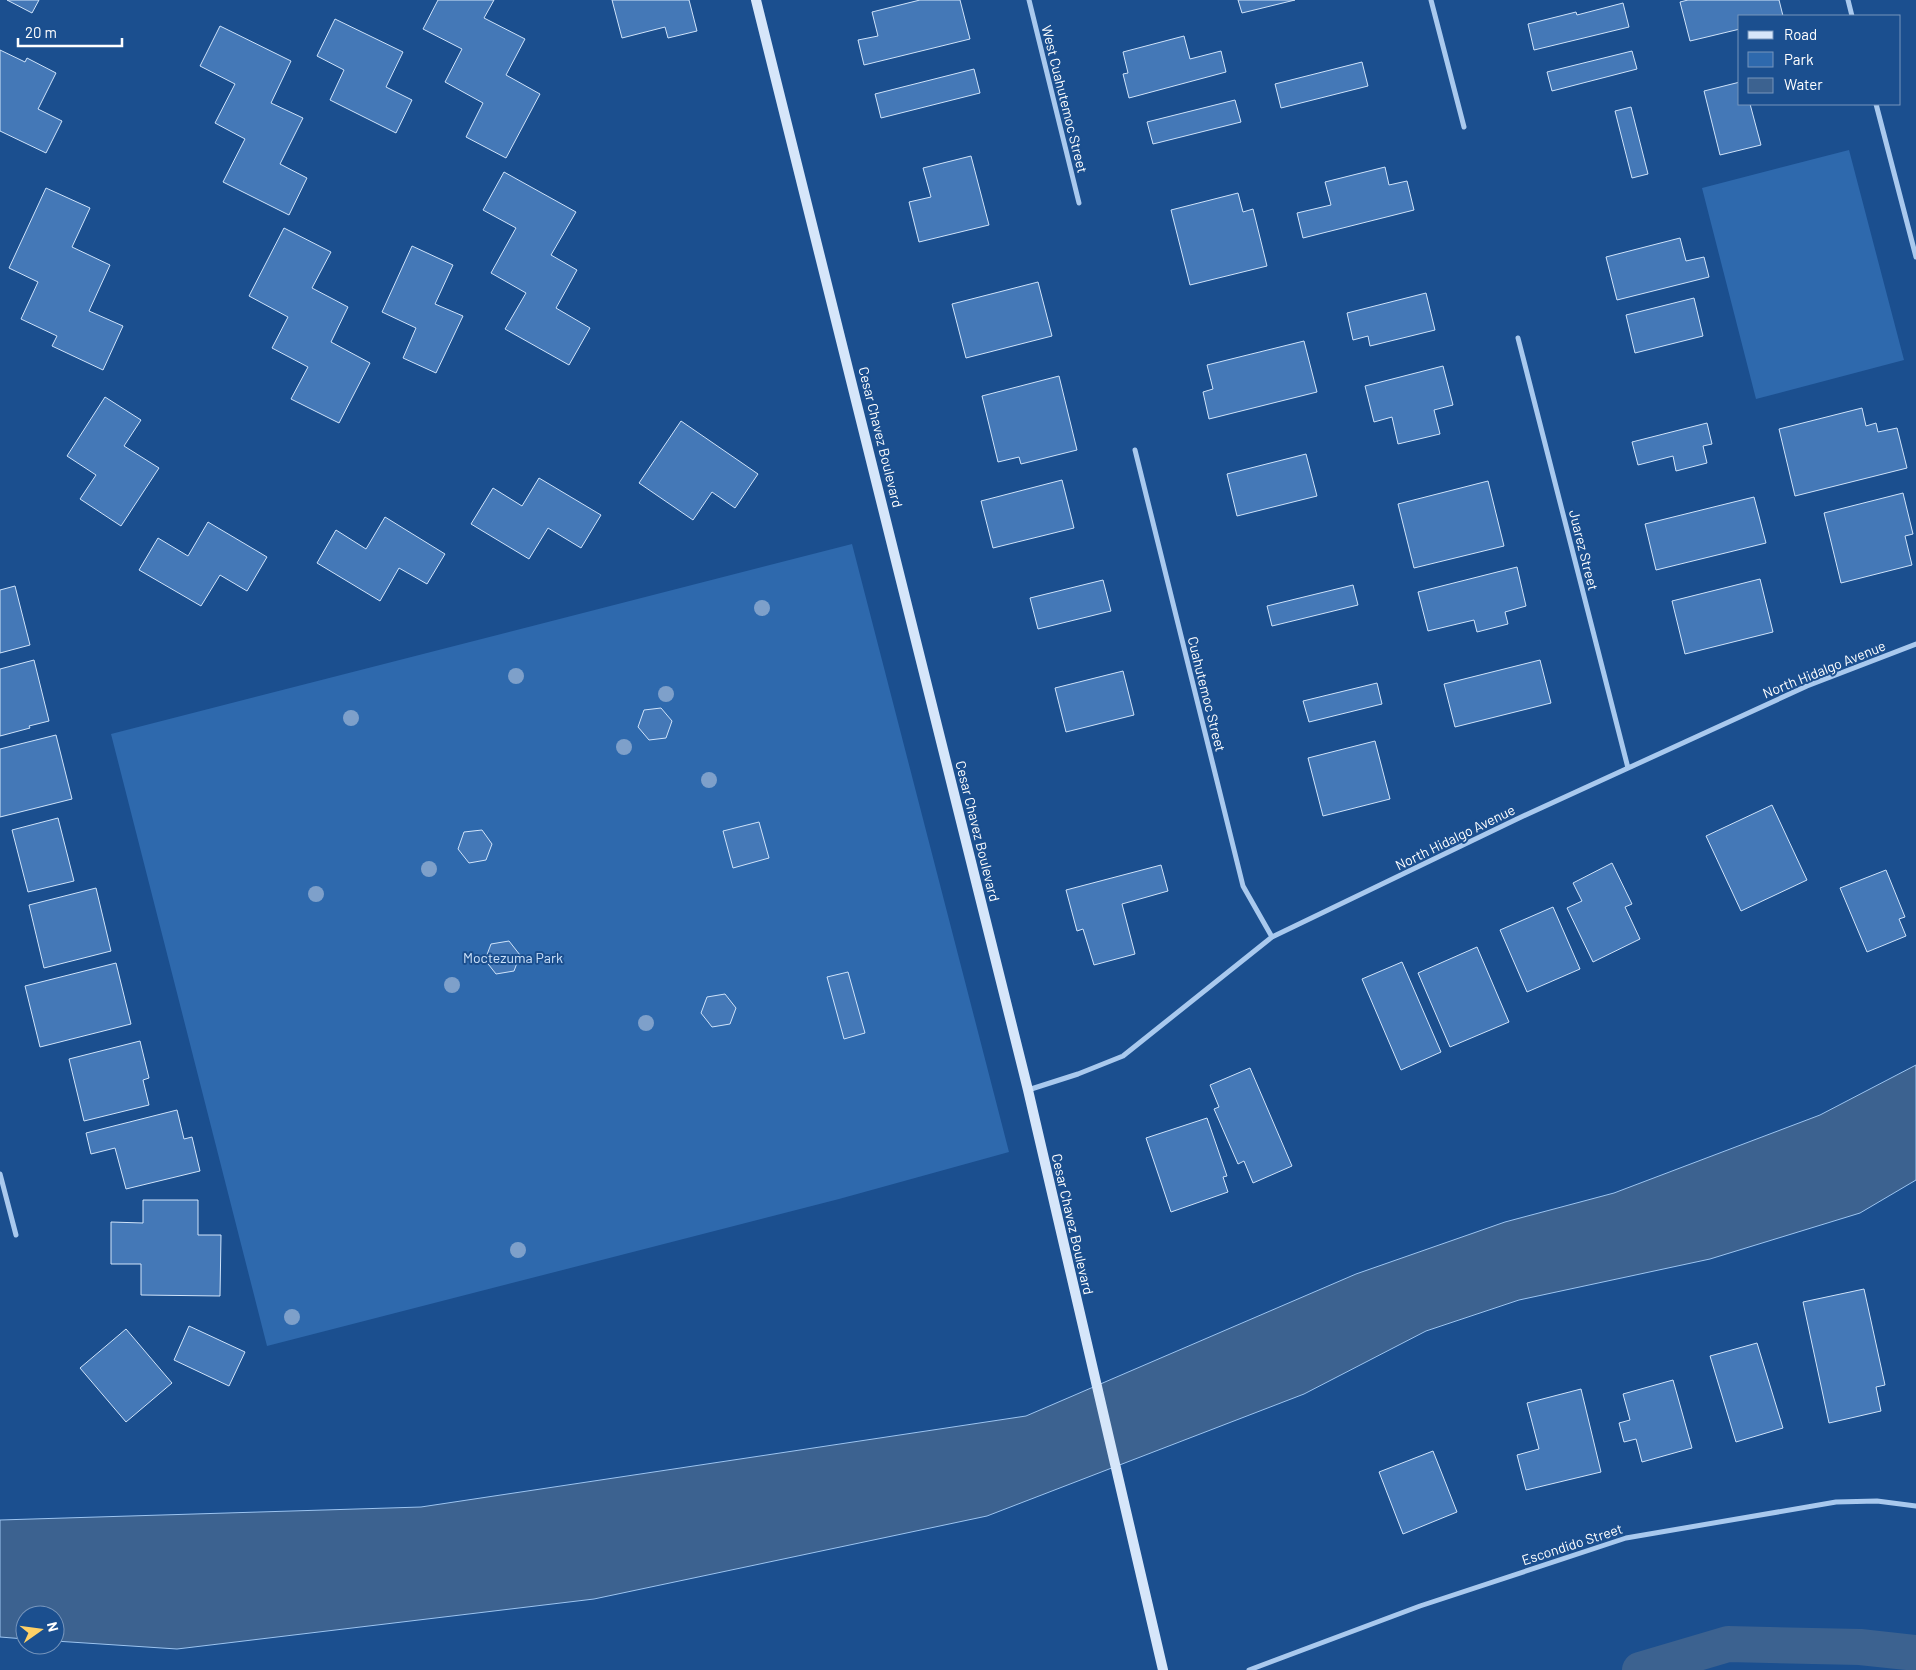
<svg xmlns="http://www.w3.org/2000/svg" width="1916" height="1670" font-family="Barlow,sans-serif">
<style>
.green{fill:#2e69ad}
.water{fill:#3c6290;stroke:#9cc4f0}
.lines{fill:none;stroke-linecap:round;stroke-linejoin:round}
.canal{stroke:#3c6290;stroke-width:36}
.building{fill:#4478b7;stroke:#cfe3fa}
.street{stroke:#a9c9ee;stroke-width:5}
.secondary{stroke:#d6e6fa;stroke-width:10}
.tree{fill:#7ea0ca}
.labels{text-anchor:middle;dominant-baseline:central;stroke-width:4;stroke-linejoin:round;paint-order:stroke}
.street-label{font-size:14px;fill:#fff;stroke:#1b4f8f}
.park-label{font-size:14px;fill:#cfe3fa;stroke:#1b4f8f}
</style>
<rect width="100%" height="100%" fill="#1b4f8f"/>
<!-- green -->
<path class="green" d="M1849,150L1904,360L1756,399L1702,188Z
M852,544L1009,1152L839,1199L267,1346L111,734Z"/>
<!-- water -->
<path class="water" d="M1916,1065V1180L1860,1213L1710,1259L1519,1300L1426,1331L1304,1394L987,1516L594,1599L177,1649L55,1641V1615H25V1639L0,1637V1520L421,1507L1026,1416L1356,1274L1505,1222L1614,1193L1820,1115Z"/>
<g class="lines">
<!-- canal -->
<path class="canal" d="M1640,1670L1728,1644L1860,1647L1916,1653"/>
</g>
<!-- building -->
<path class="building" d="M7,0H39L32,13Z
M438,0H494L484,18L525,39L506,75L540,94L506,158L466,137L483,103L445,82L462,49L423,29Z
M612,0H689L697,31L668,38L665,27L622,38Z
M920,0H960L970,39L864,65L858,40L878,36L872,12Z
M1238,0H1295L1242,13Z
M1688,0H1779L1783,16H1740V29L1690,41L1680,2Z
M1623,3L1629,27L1534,50L1528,24L1576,12L1577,15Z
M335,19L403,52L386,87L412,100L396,133L330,100L344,70L317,56Z
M220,26L291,61L271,103L303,118L280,164L307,178L289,215L223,182L245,139L215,123L235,84L200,66Z
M1184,36L1190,59L1221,51L1226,72L1129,98L1123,74L1128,73L1123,52Z
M0,50L25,62L27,58L56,73L38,109L62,121L46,153L0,131Z
M1632,51L1637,69L1552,91L1547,72Z
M1362,62L1368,86L1281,108L1275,84Z
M974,69L980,93L881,118L875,94Z
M1740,82V104H1750L1761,145L1720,155L1704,91Z
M1235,100L1241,122L1153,144L1147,122Z
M1631,107L1648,174L1632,178L1615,111Z
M971,156L989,225L919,242L909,202L931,197L923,168Z
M1385,167L1389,185L1407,181L1414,210L1303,238L1297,213L1331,205L1325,182Z
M504,172L576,212L551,255L577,270L556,308L590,328L569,365L505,329L526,293L491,273L516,228L483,210Z
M46,188L90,208L72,247L110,265L89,311L123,326L103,370L52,346L57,336L21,319L38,282L9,268Z
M1238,193L1243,212L1253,209L1267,266L1190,285L1171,210Z
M284,228L331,252L312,288L348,307L331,342L370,363L339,423L291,399L308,367L272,348L288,317L249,296Z
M1680,238L1686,261L1704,257L1709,277L1617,300L1606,257Z
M412,246L453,265L435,304L463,316L436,373L403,358L416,328L382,312Z
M1038,282L1052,336L966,358L952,304Z
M1426,293L1435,330L1370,346L1368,336L1353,340L1347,313Z
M1694,298L1703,336L1635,353L1626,315Z
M1304,341L1317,392L1209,419L1203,392L1213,389L1207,365Z
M1443,366L1453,405L1434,410L1440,434L1398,444L1392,417L1374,422L1365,386Z
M1059,376L1077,450L1021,464L1019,457L998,462L982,396Z
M105,397L141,420L124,446L159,468L121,526L80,499L96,475L67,456Z
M1862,408L1866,426L1876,423L1878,432L1897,428L1907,468L1795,496L1779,429Z
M681,421L758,474L735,508L712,492L693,520L639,483Z
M1707,423L1712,444L1703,446L1707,463L1676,471L1673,456L1638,465L1632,442Z
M1306,454L1317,496L1237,516L1227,474Z
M539,478L601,515L581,548L548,528L529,559L471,524L493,488L522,506Z
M1062,480L1074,528L993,548L981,501Z
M1488,481L1504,546L1414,568L1398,504Z
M1903,493L1913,534L1905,536L1912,565L1841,583L1824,513Z
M1754,497L1766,543L1656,570L1645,524Z
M385,517L445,554L427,584L399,568L380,601L317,563L336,530L366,549Z
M208,522L267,557L247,591L220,575L201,606L139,570L158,538L188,556Z
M1517,567L1526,606L1505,612L1508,624L1477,632L1474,620L1428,631L1418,592Z
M1760,579L1773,632L1685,654L1672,601Z
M1103,580L1111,611L1038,629L1030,598Z
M1353,585L1358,605L1272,626L1267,606Z
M15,586L30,645L0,653V590Z
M34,660L49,721L29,726L30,728L0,736V669Z
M1540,660L1551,703L1455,727L1444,684Z
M1123,671L1134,715L1066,732L1055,688Z
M1377,683L1382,704L1309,722L1303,701Z
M661,708L672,721L666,738L649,740L638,727L644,710Z
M56,735L72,799L0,817V749Z
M1375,741L1390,799L1323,816L1308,758Z
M1772,805L1807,880L1741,911L1706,836Z
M58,818L74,881L28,892L12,830Z
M759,822L769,858L733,868L723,831Z
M482,830L492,844L486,860L469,863L458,849L464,832Z
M1612,863L1632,904L1625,907L1640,939L1593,962L1567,908L1582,901L1573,883Z
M1161,865L1168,891L1122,904L1135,954L1094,965L1083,929L1077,931L1066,890Z
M1886,870L1905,917L1899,919L1906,936L1867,952L1840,888Z
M96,888L111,951L44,968L29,905Z
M1553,907L1580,969L1527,992L1500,930Z
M509,941L520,955L514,971L496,974L485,960L491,944Z
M1477,947L1509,1022L1450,1047L1418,973Z
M1402,962L1441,1052L1401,1070L1362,979Z
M116,963L131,1024L40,1047L25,986Z
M848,972L865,1033L844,1039L827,977Z
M725,994L736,1008L730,1024L712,1027L701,1013L707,997Z
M140,1041L149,1078L143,1080L149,1105L84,1121L69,1059Z
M1250,1068L1292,1166L1253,1183L1244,1161L1238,1164L1214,1109L1219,1107L1210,1085Z
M177,1110L184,1139L192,1137L200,1171L126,1189L115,1148L91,1154L86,1133Z
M1207,1118L1227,1176L1223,1177L1228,1192L1171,1212L1146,1138Z
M143,1200H198V1235H221L220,1296L141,1295V1264H111V1222L143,1223Z
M1864,1289L1885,1385L1876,1387L1881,1411L1829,1423L1803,1302Z
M189,1326L245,1352L229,1386L174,1360Z
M126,1329L172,1383L126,1422L80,1368Z
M1757,1343L1783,1428L1736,1442L1710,1356Z
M1673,1380L1692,1448L1642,1462L1636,1439L1624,1442L1619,1423L1630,1420L1623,1394Z
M1581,1389L1601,1472L1526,1490L1517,1455L1539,1449L1527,1403Z
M1433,1451L1457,1512L1403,1534L1379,1472Z"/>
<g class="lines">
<!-- street -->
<path class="street" d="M1029,0L1079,203
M1431,0L1464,127
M1848,0L1852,16
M1876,104L1916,257
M1518,338L1628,768
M1135,450L1243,886L1272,937
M1028,1090L1078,1074L1123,1056L1272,937L1517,819L1807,686L1916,644
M0,1174L16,1235
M1249,1670L1420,1606L1626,1538L1836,1502L1877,1501L1916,1506"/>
<!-- secondary -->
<path class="secondary" d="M756,0L1028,1090L1163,1670"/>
</g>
<!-- trees -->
<g class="tree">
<circle cx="762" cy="608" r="8"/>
<circle cx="516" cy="676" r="8"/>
<circle cx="666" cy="694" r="8"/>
<circle cx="351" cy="718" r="8"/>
<circle cx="624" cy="747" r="8"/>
<circle cx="709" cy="780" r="8"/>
<circle cx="429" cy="869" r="8"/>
<circle cx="316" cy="894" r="8"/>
<circle cx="452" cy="985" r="8"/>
<circle cx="646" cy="1023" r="8"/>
<circle cx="518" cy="1250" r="8"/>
<circle cx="292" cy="1317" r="8"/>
</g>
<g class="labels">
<!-- street labels -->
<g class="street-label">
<text transform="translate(1065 99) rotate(76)">West Cuahutemoc Street</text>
<text transform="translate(881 437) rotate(76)">Cesar Chavez Boulevard</text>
<text transform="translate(1584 550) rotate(76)">Juarez Street</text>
<text transform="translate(1824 669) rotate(-22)">North Hidalgo Avenue</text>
<text transform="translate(1207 694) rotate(76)">Cuahutemoc Street</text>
<text transform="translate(978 831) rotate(76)">Cesar Chavez Boulevard</text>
<text transform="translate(1455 837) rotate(-26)">North Hidalgo Avenue</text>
<text transform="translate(1073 1224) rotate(77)">Cesar Chavez Boulevard</text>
<text transform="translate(1572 1544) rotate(-18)">Escondido Street</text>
</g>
<!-- park labels -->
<g class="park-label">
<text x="513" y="957">Moctezuma Park</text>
</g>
</g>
<!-- legend -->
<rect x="1738" y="15" width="162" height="90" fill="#1b4f8f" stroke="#7695bc"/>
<rect x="1748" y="31" width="25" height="8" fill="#d6e6fa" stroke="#7695bc"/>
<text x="1784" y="40" font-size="15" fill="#ffffff">Road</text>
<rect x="1748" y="52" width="25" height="15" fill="#2e69ad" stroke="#7695bc"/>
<text x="1784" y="65" font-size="15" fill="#ffffff">Park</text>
<rect x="1748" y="78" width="25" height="15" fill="#3c6290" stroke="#7695bc"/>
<text x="1784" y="90" font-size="15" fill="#ffffff">Water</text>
<!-- north arrow -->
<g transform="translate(40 1630) rotate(76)"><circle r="24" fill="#1b4f8f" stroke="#7695bc"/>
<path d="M0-4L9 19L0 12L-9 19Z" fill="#ffd166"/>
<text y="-8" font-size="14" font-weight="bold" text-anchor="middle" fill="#ffffff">N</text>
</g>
<!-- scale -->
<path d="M18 38v8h104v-8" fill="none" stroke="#ffffff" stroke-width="2.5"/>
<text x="25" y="38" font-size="15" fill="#ffffff" stroke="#1b4f8f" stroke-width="4" paint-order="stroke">20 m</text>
</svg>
